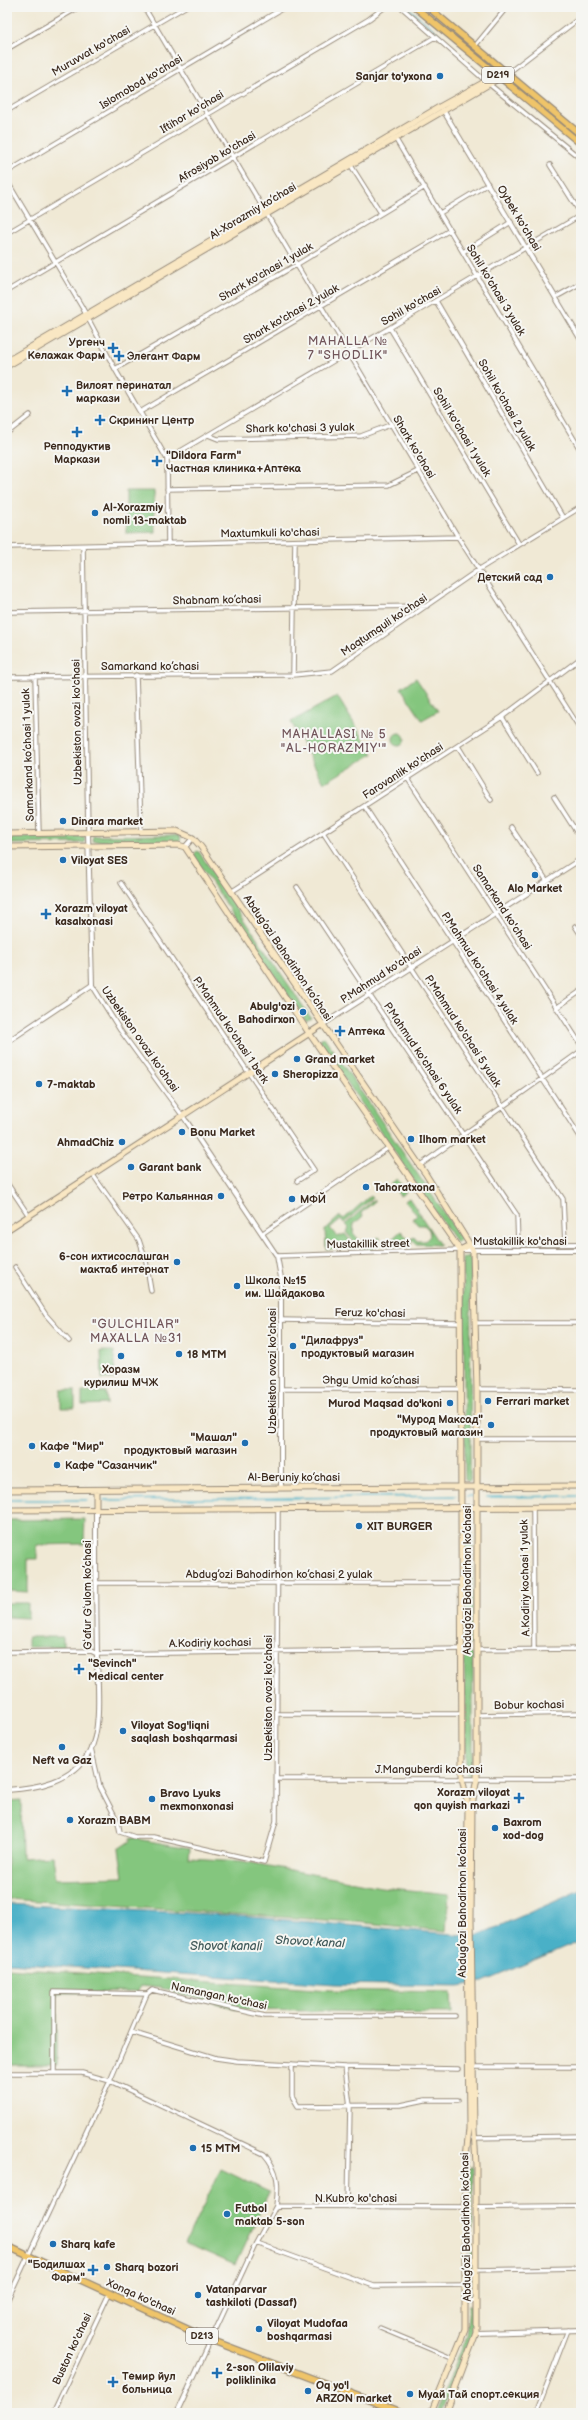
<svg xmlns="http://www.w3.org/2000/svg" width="588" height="2420" font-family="'Balsamiq Sans',sans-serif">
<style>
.green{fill:#84c67e;stroke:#60784e}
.water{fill:#48b0c7;stroke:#426d72}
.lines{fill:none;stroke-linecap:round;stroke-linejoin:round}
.stream{stroke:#48b0c7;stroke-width:1.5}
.minor-casing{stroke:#968a7a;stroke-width:5.5}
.tertiary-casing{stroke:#968a7a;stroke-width:6}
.secondary-casing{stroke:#968a7a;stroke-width:7}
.primary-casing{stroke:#968a7a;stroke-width:8}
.minor{stroke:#fff;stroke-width:3.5}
.tertiary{stroke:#fff;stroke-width:4}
.secondary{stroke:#f9e7c3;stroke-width:5}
.primary{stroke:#efc469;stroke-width:5.5}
.poi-dot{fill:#1f6fb2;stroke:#f6f6f2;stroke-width:1.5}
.labels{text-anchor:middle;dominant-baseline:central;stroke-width:4;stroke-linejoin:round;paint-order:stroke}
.shield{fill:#f6f6f2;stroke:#73675e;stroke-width:1}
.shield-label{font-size:10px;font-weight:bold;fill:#3b2a1e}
.street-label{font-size:11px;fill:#3b2a1e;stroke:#f6f6f2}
.poi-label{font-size:11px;font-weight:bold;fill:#3b2a1e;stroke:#f6f6f2;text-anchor:start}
.neighbourhood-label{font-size:12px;letter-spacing:1px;fill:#72565b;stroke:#f6f6f2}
.water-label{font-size:12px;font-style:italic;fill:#405959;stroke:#f6f6f2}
</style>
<rect width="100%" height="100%" fill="#f6f6f2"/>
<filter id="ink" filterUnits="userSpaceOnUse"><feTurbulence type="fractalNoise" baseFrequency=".025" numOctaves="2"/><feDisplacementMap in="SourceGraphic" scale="8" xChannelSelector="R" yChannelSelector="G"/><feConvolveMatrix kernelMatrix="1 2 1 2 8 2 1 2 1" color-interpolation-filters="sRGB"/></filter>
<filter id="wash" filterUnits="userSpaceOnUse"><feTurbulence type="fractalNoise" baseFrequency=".012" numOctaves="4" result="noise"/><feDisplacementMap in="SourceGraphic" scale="16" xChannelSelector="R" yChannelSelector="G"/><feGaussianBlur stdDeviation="0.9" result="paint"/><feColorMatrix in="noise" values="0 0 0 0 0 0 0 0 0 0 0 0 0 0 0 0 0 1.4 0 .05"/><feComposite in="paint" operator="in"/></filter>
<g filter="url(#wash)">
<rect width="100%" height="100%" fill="#f0e9d5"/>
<!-- green -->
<path class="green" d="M126,491H154L155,532L126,533Z
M416,678L438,711L422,720L401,688Z
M337,696L373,754L324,783L291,722Z
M393 739a6 6 0 1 1 12 0a6 6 0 1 1-12 0Z
M178,835L181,838L179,843L92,841L93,836Z
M84,836L85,841L83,843L7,844V837Z
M197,851L199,852L311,1018L306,1021L193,855Z
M324,1037L462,1239L456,1242L319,1041Z
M397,1179L406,1192L400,1196L391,1184Z
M370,1196L372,1198L344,1223L341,1219L330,1228L337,1237L345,1234L356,1248L326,1249L325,1230L340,1216L344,1219Z
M409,1198L440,1245L416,1244L411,1239L414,1237L417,1241H425L430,1236L429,1230L424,1225H418L413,1219L417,1215L405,1201Z
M373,1200L375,1201L361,1213L363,1216L354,1224L353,1233L359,1240L355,1243L346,1232L349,1228L346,1224Z
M401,1231L412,1244H386Z
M379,1237L381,1239L373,1244V1249H360L357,1244L360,1241L372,1242Z
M470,1256L471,1257L470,1482L465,1480L463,1258Z
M101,1351H114L115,1379H102Z
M61,1390H75V1408H61Z
M82,1392H106L107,1404L82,1405Z
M472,1514L473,1644H466L465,1515Z
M85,1519L84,1544L37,1545V1559H28V1592L9,1591L8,1520Z
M7,1603H28V1618L7,1617Z
M28,1637H63V1647H28Z
M469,1653L473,1655V1773L470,1775L466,1773L464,1655Z
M21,1800L22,1858L53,1856L56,1879L123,1877L119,1849L131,1841V1838L190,1848L189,1858L242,1861L381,1887L449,1894L446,1931L355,1922L7,1899V1801Z
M7,1968L330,1990L451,1992L452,2013L241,2010L160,1988L140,1986L138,1992L57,1993V2065H7Z
M473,2167L472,2297L470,2298L469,2168Z
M221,2169L269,2192L235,2265L185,2243Z
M469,2305H472V2334L440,2413H436L466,2337Z"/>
<!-- water -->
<path class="water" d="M581,1890V1940L483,1982L459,1986L335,1984L7,1963V1904L227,1915L476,1936Z"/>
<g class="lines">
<!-- stream -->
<path class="stream" d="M407,7L440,35
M467,1496H471
M487,1497L581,1496
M7,1500H87
M104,1500L456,1496"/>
</g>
</g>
<g filter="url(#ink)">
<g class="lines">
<!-- minor casing -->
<g class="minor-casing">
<path id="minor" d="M144,7L458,537L581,730
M401,7L489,84L581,159
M475,46L507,7
M7,49L79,7
M508,73L581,17
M7,111L185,7
M395,138L581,451
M350,164L381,213
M550,165L581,214
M7,172L285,7
M7,181L82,307L115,369L167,459L168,544
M440,213L488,184
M7,233L369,19L385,7
M463,252L511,222
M7,291L435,37
M556,297L581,283
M436,301L563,518
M390,328L519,544
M115,369L296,265L425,187
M140,412L450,230
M7,433L30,415
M208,435L218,439L361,436L390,425
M167,459L581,215
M167,489L389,485L418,471
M83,546L88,832
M7,547L458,537
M7,612L427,606
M136,675L141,831
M293,675L295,541
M7,677L293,675L332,671L478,570L581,507
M35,677L39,834
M502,717L537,773
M458,746L491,800
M408,779L581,1045
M554,797L581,839
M365,807L581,1138
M511,827L547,881
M324,834L563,1199L565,1244
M121,883L314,1170L297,1181
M297,887L517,1215L518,1245
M231,892L502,717L581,658
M575,926L581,935
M92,985L120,1030L187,1122
M556,1008L581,991
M419,1166L581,1051
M93,1175L139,1240L146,1261L151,1291
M7,1183L29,1216
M263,1233L388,1148
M277,1256L460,1250
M15,1267L46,1315L69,1341
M280,1320L460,1323
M475,1323H581
M281,1389H460
M477,1389L581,1390
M477,1439H581
M533,1507L534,1649
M96,1583H461
M477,1650L581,1649
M7,1652L91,1651L97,1654L462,1649
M277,1714H462
M477,1715L581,1713
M91,1748L100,1787L118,1822L120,1832L135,1837H153L264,1862L276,1821L278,1508
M277,1779H581
M131,2032L216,2058L237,2061L345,2067L458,2069
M292,2064V2096L298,2106L401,2105L425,2100H458
M345,2067L350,2106L348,2207
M476,2067H581
M7,2073H82L110,2081L264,2154C279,2171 279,2185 276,2206
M54,2073V1992L147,1994
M473,2138L581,2136
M256,2243L374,2286L465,2285
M476,2270L581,2268
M7,2301L110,2081L147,1994L152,1990L265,2016H455
M380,2328L454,2359
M53,2413L109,2294
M177,2413L256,2243L276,2206L465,2207
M536,2413L568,2330"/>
</g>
<!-- tertiary casing -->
<g class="tertiary-casing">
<path id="tertiary" d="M443,110L581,340
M185,847L193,838
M322,1025L581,859
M7,1042L92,985L88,832
M187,1122L277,1256L281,1278V1487
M470,1245L581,1244
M462,1250H581
M7,1790C37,1788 72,1782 89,1753C103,1728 97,1682 97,1654C96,1606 96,1557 96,1509
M476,2207L581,2206
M465,2301H476
M476,2333L581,2330"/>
</g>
<!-- secondary casing -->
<g class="secondary-casing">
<path id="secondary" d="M7,361L441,106L499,74
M7,366L508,73
M7,834L177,831L193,838L201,847L425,1173L470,1245
M7,847L178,845L185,847L309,1033L460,1250L462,1778L468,1805L467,1918L469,2129L465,2165V2330L431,2413
M7,1230L322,1025
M7,1490L581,1486
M96,1509V1490
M7,1510L581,1507
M446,2413L476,2333V2165L474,2129L471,1918L472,1805L477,1778V1389L473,1251L470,1245L460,1250"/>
</g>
<!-- primary casing -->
<g class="primary-casing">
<path id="primary" d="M415,7L581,144
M428,7L581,135
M7,2246L211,2340L403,2413"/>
</g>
<!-- minor -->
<use href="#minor" class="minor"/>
<!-- tertiary -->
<use href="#tertiary" class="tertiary"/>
<!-- secondary -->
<use href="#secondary" class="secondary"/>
<!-- primary -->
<use href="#primary" class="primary"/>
</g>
</g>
<!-- markers -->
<g class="poi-dot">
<circle cx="440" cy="76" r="4"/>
<path d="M111 342h4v4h4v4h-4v4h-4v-4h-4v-4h4z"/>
<path d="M117 350h4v4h4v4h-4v4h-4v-4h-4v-4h4z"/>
<path d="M65 385h4v4h4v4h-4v4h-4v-4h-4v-4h4z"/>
<path d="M98 414h4v4h4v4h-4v4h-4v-4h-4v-4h4z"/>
<path d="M75 426h4v4h4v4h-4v4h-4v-4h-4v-4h4z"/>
<path d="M155 455h4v4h4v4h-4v4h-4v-4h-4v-4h4z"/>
<circle cx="95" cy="513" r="4"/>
<circle cx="550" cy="577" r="4"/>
<circle cx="63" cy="821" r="4"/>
<circle cx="63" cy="860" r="4"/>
<circle cx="535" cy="875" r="4"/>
<path d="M44 908h4v4h4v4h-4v4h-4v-4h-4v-4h4z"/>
<circle cx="303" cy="1012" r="4"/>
<path d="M338 1025h4v4h4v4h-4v4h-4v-4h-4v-4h4z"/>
<circle cx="297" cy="1059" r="4"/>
<circle cx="275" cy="1074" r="4"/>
<circle cx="39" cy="1084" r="4"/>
<circle cx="182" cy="1132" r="4"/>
<circle cx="411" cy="1139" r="4"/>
<circle cx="122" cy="1142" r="4"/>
<circle cx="131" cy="1167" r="4"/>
<circle cx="366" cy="1187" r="4"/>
<circle cx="221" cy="1196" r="4"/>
<circle cx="292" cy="1199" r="4"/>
<circle cx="177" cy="1262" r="4"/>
<circle cx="237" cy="1286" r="4"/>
<circle cx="293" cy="1346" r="4"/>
<circle cx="179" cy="1354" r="4"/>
<circle cx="121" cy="1356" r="4"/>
<circle cx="488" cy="1401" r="4"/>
<circle cx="450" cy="1403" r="4"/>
<circle cx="491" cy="1425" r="4"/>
<circle cx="245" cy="1443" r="4"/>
<circle cx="32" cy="1446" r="4"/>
<circle cx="57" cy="1465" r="4"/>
<circle cx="359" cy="1526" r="4"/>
<path d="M77 1663h4v4h4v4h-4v4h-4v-4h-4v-4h4z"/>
<circle cx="123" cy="1731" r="4"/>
<circle cx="62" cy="1747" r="4"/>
<path d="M517 1792h4v4h4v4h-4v4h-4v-4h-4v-4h4z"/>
<circle cx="152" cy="1799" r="4"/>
<circle cx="70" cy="1820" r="4"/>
<circle cx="495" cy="1828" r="4"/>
<circle cx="193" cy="2148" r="4"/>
<circle cx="227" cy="2214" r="4"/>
<circle cx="53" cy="2244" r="4"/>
<circle cx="107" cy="2267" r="4"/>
<path d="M91 2264h4v4h4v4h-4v4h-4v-4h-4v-4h4z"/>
<circle cx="198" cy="2295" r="4"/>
<circle cx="259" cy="2329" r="4"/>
<path d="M215 2367h4v4h4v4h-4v4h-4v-4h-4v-4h4z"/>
<path d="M111 2376h4v4h4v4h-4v4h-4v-4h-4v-4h4z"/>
<circle cx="308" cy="2391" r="4"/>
<circle cx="410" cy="2394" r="4"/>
</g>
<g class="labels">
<!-- shield labels -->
<g class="shield">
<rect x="482" y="67" width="32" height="16" rx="3"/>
<rect x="186" y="2328" width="32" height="16" rx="3"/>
</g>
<g class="shield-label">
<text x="498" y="75">D219</text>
<text x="202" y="2336">D213</text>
</g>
<!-- street labels -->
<g class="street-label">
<text transform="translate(91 51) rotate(-30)">Muruvvat ko'chasi</text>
<text transform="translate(141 82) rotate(-31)">Islomobod ko'chasi</text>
<text transform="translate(192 112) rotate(-31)">Iftihor ko'chasi</text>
<text transform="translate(217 157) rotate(-31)">Afrosiyob ko'chasi</text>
<text transform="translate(253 211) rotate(-31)">Al-Xorazmiy ko’chasi</text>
<text transform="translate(519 218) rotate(59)">Oybek ko'chasi</text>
<text transform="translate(266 272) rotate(-30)">Shark ko'chasi 1 yulak</text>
<text transform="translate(496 290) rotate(59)">Sohil ko'chasi 3 yulak</text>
<text transform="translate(411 306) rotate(-30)">Sohil ko'chasi</text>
<text transform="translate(291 314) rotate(-30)">Shark ko'chasi 2 yulak</text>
<text transform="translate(507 405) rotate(60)">Sohil ko'chasi 2 yulak</text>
<text transform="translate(300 428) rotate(-1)">Shark ko'chasi 3 yulak</text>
<text transform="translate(462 432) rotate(59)">Sohil ko'chasi 1 yulak</text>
<text transform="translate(414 447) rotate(59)">Shark ko'chasi</text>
<text transform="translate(270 533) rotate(-1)">Mаxtumkuli ko'chasi</text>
<text transform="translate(217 600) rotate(-1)">Shabnam ko’chasi</text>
<text transform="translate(384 625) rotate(-34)">Maqtumquli ko'chasi</text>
<text x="150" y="666">Samarkand ko’chasi</text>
<text transform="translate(77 722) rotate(-91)">Uzbekiston ovozi ko'chasi</text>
<text transform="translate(28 755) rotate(-92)">Samarkand ko’chasi 1 yulak</text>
<text transform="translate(403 771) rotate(-33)">Farovanlik ko'chasi</text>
<text transform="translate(502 907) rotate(57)">Samarkand ko'chasi</text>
<text transform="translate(288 958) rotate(56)">Abdug’ozi Bahodirhon ko’chasi</text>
<text transform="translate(480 968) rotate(57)">P.Mahmud ko'chasi 4 yulak</text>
<text transform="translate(381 975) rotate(-33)">P.Mahmud ko'chasi</text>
<text transform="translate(231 1030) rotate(56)">P.Mahmud ko'chasi 1 berk</text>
<text transform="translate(463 1031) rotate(57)">P.Mahmud ko'chasi 5 yulak</text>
<text transform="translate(140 1039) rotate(55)">Uzbekiston ovozi ko'chasi</text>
<text transform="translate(423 1058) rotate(56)">P.Mahmud ko'chasi 6 yulak</text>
<text x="520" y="1241">Mustakillik ko'chasi</text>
<text transform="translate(368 1244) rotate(-1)">Mustakillik street</text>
<text transform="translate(370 1313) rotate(1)">Feruz ko'chasi</text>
<text transform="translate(272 1371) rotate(-90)">Uzbekiston ovozi ko'chasi</text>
<text x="371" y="1380">Эhgu Umid ko’chasi</text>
<text x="294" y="1477">Al-Beruniy ko’chasi</text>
<text x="279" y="1574">Abdug’ozi Bahodirhon ko’chasi 2 yulak</text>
<text transform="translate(525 1578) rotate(-91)">A.Kodiriy kochasi 1 yulak</text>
<text transform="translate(467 1580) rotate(-90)">Abdug’ozi Bahodirhon ko’chasi</text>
<text transform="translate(87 1595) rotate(-90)">Gʻafur Gʻulom ko’chasi</text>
<text transform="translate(210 1643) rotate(-1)">A.Kodiriy kochasi</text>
<text transform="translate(268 1698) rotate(-90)">Uzbekiston ovozi ko'chasi</text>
<text transform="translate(529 1705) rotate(-1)">Bobur kochasi</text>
<text x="429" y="1769">J.Manguberdi kochasi</text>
<text transform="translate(462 1903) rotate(-90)">Abdug’ozi Bahodirhon ko’chasi</text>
<text transform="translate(219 1996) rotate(12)">Namangan ko'chasi</text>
<text x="356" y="2198">N.Kubro ko'chasi</text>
<text transform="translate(466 2227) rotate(-91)">Abdug’ozi Bahodirhon ko’chasi</text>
<text transform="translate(141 2297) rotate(24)">Xonqa ko'chasi</text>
<text transform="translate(72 2349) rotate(-65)">Buston ko'chasi</text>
</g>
<!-- poi labels -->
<g class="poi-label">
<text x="432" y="76" text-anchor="end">Sanjar to'yxona</text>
<text x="105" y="342" text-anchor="end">Ургенч<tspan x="105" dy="13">Келажак Фарм</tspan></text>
<text x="127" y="356">Элегант Фарм</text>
<text x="76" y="385">Вилоят перинатал<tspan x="76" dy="13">маркази</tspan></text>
<text x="109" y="420">Скрининг Центр</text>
<text x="77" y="446" text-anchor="middle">Репподуктив<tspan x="77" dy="13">Маркази</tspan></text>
<text x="166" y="455">"Dildora Farm"<tspan x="166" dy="13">Частная клиника+Аптека</tspan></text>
<text x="103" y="507">Аl-Xоrаzmiy<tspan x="103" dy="13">nоmli 13-mаktаb</tspan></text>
<text x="542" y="577" text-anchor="end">Детский сад</text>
<text x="71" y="821">Dinara market</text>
<text x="71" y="860">Viloyat SES</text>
<text x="535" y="888" text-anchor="middle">Alo Market</text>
<text x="55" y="908">Xorazm viloyat<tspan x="55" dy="13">kasalxonasi</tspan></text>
<text x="295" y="1006" text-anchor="end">Abulg'ozi<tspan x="295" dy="13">Bahodirxon</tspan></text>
<text x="348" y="1031">Аптека</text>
<text x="305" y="1059">Grand market</text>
<text x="283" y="1074">Sheropizza</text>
<text x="47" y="1084">7-maktab</text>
<text x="190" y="1132">Bonu Market</text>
<text x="419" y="1139">Ilhom market</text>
<text x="114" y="1142" text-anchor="end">AhmadChiz</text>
<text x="139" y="1167">Garant bank</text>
<text x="374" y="1187">Tahoratxona</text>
<text x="213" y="1196" text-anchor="end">Ретро Кальянная</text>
<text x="300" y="1199">МФЙ</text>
<text x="169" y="1256" text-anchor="end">6-сон ихтисослашган<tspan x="169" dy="13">мактаб интернат</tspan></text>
<text x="245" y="1280">Школа №15<tspan x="245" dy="13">им. Шайдакова</tspan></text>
<text x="301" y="1340">"Дилафруз"<tspan x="301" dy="13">продуктовый магазин</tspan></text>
<text x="187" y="1354">18 MTM</text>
<text x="121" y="1369" text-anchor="middle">Хоразм<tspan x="121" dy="13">курилиш МЧЖ</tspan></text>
<text x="496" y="1401">Ferrari market</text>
<text x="442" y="1403" text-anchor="end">Murod Maqsad do'koni</text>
<text x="483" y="1419" text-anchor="end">"Мурод Максад"<tspan x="483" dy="13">продуктовый магазин</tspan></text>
<text x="237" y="1437" text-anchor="end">"Машал"<tspan x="237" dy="13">продуктовый магазин</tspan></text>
<text x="40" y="1446">Кафе "Мир"</text>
<text x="65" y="1465">Кафе "Сазанчик"</text>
<text x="367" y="1526">XIT BURGER</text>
<text x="88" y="1663">"Sevinch"<tspan x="88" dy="13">Medical center</tspan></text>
<text x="131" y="1725">Viloyat Sog'liqni<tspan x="131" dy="13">saqlash boshqarmasi</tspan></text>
<text x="62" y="1760" text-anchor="middle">Neft va Gaz</text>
<text x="510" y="1792" text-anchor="end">Xorazm viloyat<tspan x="510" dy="13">qon quyish markazi</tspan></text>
<text x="160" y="1793">Bravo Lyuks<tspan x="160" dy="13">mexmonxonasi</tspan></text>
<text x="78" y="1820">Xorazm BABM</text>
<text x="503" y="1822">Baxrom<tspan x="503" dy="13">xod-dog</tspan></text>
<text x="201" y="2148">15 MTM</text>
<text x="235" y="2208">Futbol<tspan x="235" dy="13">maktab 5-son</tspan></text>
<text x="61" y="2244">Sharq kafe</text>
<text x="85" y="2264" text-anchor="end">"Бодилшах<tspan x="85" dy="13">Фарм"</tspan></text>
<text x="115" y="2267">Sharq bozori</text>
<text x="206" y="2289">Vatanparvar<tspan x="206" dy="13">tashkiloti (Dassaf)</tspan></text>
<text x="267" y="2323">Viloyat Mudofaa<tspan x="267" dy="13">boshqarmasi</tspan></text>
<text x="226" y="2367">2-son Olilaviy<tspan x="226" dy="13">poliklinika</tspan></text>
<text x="122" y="2376">Темир йул<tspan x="122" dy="13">больница</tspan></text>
<text x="316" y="2385">Oq yo'l<tspan x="316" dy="13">ARZON market</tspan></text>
<text x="418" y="2394">Муай Тай спорт.секция</text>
</g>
<!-- neighbourhood labels -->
<g class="neighbourhood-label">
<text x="348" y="341">MAHALLA №<tspan x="348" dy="14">7 "SHODLIK"</tspan></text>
<text x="334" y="734">MAHALLASI № 5<tspan x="334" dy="14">"АL-HORAZMIY'"</tspan></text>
<text x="136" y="1324">"GULCHILAR"<tspan x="136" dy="14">MAXALLA №31</tspan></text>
</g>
<!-- water labels -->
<g class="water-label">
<text transform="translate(310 1942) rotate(3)">Shovot kanal</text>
<text x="226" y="1946">Shovot kanali</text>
</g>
</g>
<!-- margin -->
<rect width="588" height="2420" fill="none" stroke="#f6f6f2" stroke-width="24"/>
</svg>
